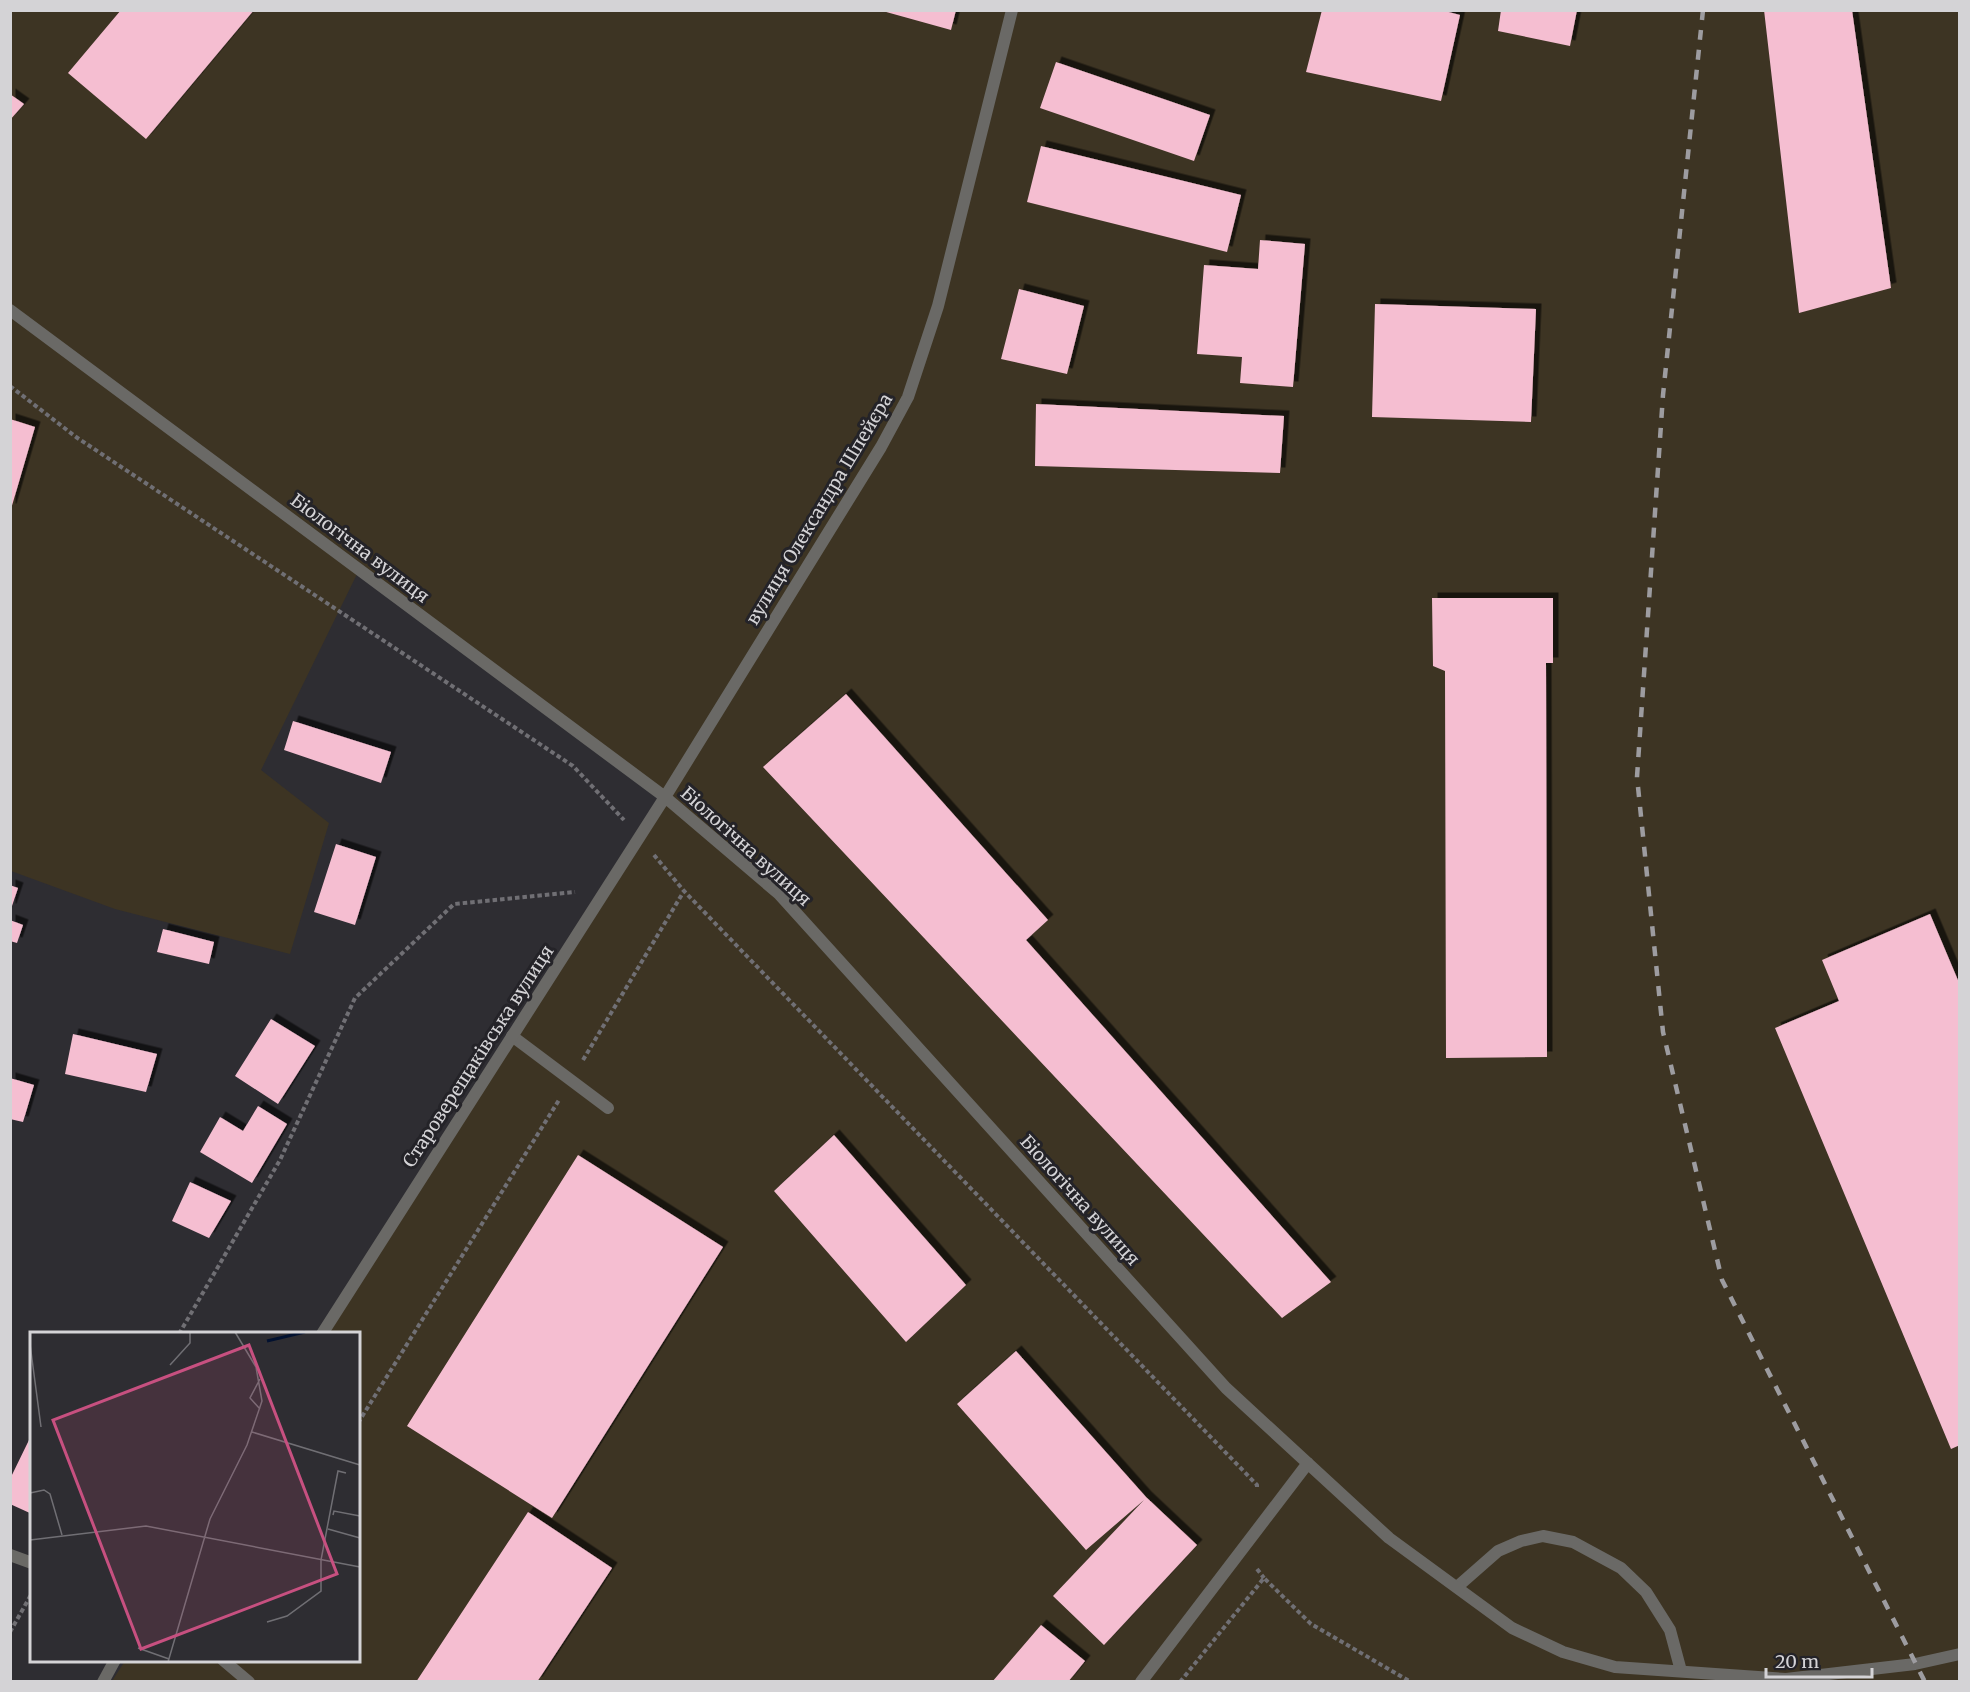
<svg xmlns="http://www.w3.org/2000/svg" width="1970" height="1692" font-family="Merriweather,serif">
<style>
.industrial{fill:#3d3423}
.building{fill:#f5bed1;filter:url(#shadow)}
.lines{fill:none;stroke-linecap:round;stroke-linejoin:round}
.path{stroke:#706f74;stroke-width:4;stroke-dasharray:4.5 3;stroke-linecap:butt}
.lane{stroke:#6a6966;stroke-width:12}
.street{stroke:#6a6966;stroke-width:12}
.rail{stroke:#9d9ca0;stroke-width:4.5;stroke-dasharray:10 10;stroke-linecap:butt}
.labels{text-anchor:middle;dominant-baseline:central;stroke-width:6;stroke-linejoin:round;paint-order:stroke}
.street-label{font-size:18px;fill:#d4d3d6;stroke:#242328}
.inset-river{fill:none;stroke:#021130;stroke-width:3}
.inset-road{fill:none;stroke:#706f74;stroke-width:1.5}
.view{fill:#c75080;fill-opacity:0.15;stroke:#c75080;stroke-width:3}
.inset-edge{fill:none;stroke:#d4d3d6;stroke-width:3}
</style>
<defs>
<filter id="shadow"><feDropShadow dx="5.5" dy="-5.5" stdDeviation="0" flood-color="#0009"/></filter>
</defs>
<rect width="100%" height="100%" fill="#2e2d32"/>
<!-- industrial -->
<path class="industrial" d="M10,11H1959V1681H112L125,1661L358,1660V1334L325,1333L664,797L359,570L261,770L329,823L290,954L115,909L11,871Z"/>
<!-- building -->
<path class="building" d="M121,10H254L146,139L68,73Z
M879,10H956L951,30Z
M1322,10H1441L1460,15L1441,101L1306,72Z
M1501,10H1577L1570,46L1498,31Z
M1764,10H1852L1891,288L1799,313Z
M1056,62L1210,115L1194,161L1040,108Z
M10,94L24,104L10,120Z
M1041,146L1241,195L1227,252L1027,202Z
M1260,240L1305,244L1293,387L1240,383L1242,357L1197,354L1204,265L1258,269Z
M1019,289L1084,306L1067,374L1001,359Z
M1375,304L1536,309L1531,422L1372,417Z
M1036,404L1284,416L1280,473L1035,466Z
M10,419L35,427L11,509H10Z
M1432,598H1553V663H1546L1547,1057L1446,1058L1445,671L1433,666Z
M846,694L1048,920L1026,940L1331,1282L1282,1318L763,767Z
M293,721L391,752L381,783L284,750Z
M336,844L376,857L355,925L314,912Z
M10,885L18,888L11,909H10Z
M1930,914L1960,985V1445L1951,1449L1775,1028L1839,1001L1822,960Z
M10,920L23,925L17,943L10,941Z
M163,929L214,942L209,964L157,952Z
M271,1019L315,1046L278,1104L235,1076Z
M73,1034L157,1054L146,1092L65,1074Z
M10,1078L34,1085L23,1122L10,1119Z
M258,1106L287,1124L252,1183L200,1152L220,1117L243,1131Z
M834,1135L966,1285L906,1342L774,1191Z
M578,1155L723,1247L552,1518L407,1426Z
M190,1182L231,1201L209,1238L172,1221Z
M1016,1351L1146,1497L1197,1545L1104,1645L1053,1596L1144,1500L1086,1550L957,1404Z
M29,1440L32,1441V1514L10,1504V1479Z
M528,1512L612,1568L537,1682H416Z
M1041,1625L1085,1661L1068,1682H992Z"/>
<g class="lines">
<!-- path -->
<path class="path" d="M10,386L76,437L573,766L624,820
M654,855L684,891L1257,1485V1487
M583,1060L684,891
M179,1334L280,1160L355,998L454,904L575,892
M358,1423L559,1100
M1257,1569L1264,1578
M10,1632L32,1593
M1180,1682L1264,1578L1311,1624L1411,1682"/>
<!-- lane -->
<path class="lane" d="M512,1036L608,1108
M1457,1587L1498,1551L1521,1541L1543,1536L1573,1542L1621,1568L1646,1592L1670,1630L1681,1671
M223,1660L249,1682"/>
<!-- street -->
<path class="street" d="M10,310L665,797L779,894L1226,1388L1389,1538L1512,1628L1563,1652L1615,1667L1786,1679L1915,1664L1960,1654
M322,1334L665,797L881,447L908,397L938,306L1012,10
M10,1555L32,1563
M103,1682L115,1660
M1141,1682L1308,1463"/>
<!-- rail -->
<path class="rail" d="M1703,10L1663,395L1637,777L1663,1032L1722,1280L1925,1682"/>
</g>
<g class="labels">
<!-- street labels -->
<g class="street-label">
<text transform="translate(819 509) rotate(-59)">вулиця Олександра Шпейєра</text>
<text transform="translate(360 548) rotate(37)">Біологічна вулиця</text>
<text transform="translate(746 846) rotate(42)">Біологічна вулиця</text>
<text transform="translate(478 1056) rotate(-57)">Староверещаківська вулиця</text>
<text transform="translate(1080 1200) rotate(48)">Біологічна вулиця</text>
</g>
</g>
<!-- overview -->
<g transform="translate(30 1332)">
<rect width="330" height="330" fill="#2e2d32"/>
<path class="inset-river" d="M237,9L275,0"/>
<path class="inset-road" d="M0,12L11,95M140,33L160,11V0M230,47L220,66L230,77M222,100L330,133M0,161L14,158L20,162L32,203M303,183L304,179L330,184M298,197L330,206M0,208L116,194L330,235M237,290L257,284L291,259V228L308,139L316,141M108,316L139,327M138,330L180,187L217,113L232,69L226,35L205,0"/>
<path class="view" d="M219,13L307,242L111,317L23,88Z"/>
<rect width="330" height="330" class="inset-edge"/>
</g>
<!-- border -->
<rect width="1970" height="1692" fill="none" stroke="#d4d3d6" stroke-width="24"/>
<!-- scale -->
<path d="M1766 1668v9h106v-9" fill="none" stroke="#d4d3d6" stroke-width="3"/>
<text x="1775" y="1668" font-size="18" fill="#d4d3d6" stroke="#242328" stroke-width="4.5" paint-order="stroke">20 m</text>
</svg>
